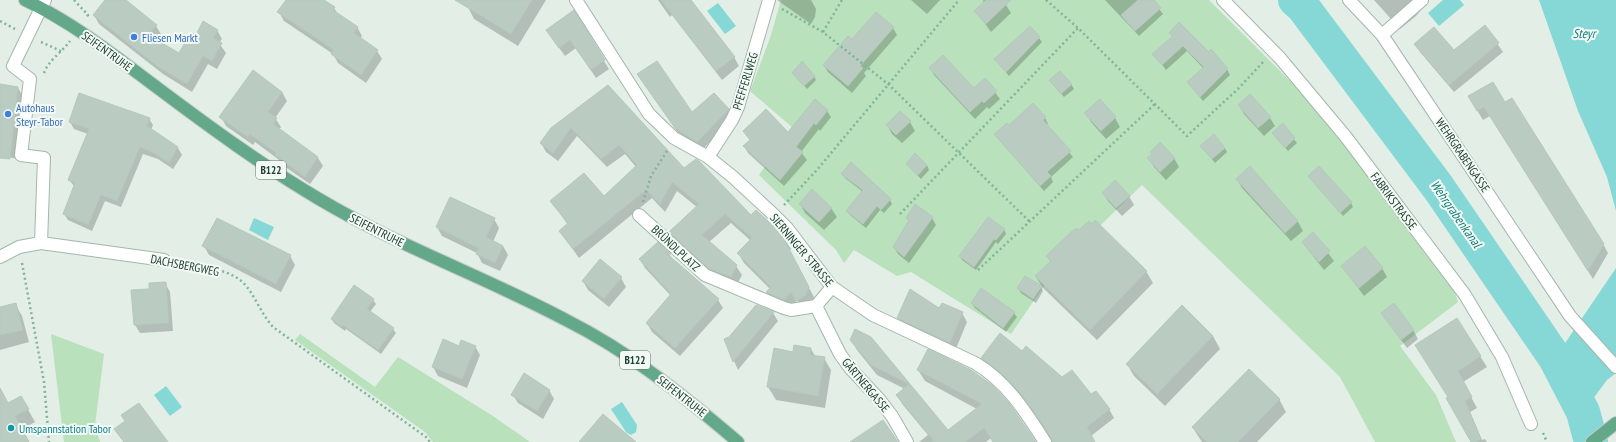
<svg xmlns="http://www.w3.org/2000/svg" width="1616" height="442" font-family="'PT Sans Narrow',sans-serif">
<style>
.green{fill:#b9e1bc}
.water{fill:#85d8d5}
.shadow{fill:#0003}
.lines{fill:none;stroke-linecap:round;stroke-linejoin:round}
.river{stroke:#85d8d5;stroke-width:34}
.building{fill:#baccc1;stroke:#b4c8bc}
.minor-casing{stroke:#a4b7ac;stroke-width:14}
.major-casing{stroke:#c1cac6;stroke-width:14}
.path{stroke:#7fb49a;stroke-width:2.5;stroke-dasharray:2 3;stroke-linecap:butt}
.minor{stroke:#fff;stroke-width:12}
.major{stroke:#62a889;stroke-width:12}
.shop-dot{fill:#3f7fe0;stroke:#f3faf5;stroke-width:1.5}
.culture-dot{fill:#0f9aa8;stroke:#f3faf5;stroke-width:1.5}
.labels{text-anchor:middle;dominant-baseline:central;stroke-width:4;stroke-linejoin:round;paint-order:stroke}
.shield{fill:#f3faf5;stroke:#5f786c;stroke-width:1}
.shield-label{font-size:11px;font-weight:bold;fill:#204132}
.shop-label{font-size:12px;fill:#366cbe;stroke:#f3faf5;text-anchor:start}
.street-label{font-size:12px;fill:#204132;stroke:#f3faf5}
.culture-label{font-size:12px;fill:#0d838f;stroke:#f3faf5;text-anchor:start}
.water-label{font-size:13px;font-style:italic;fill:#147d7b;stroke:#f3faf5}
</style>
<rect width="100%" height="100%" fill="#e2eee6"/>
<!-- green -->
<path class="green" d="M781,0H1209L1296,87L1339,137L1455,293L1458,302L1400,346L1436,395L1456,442H1375L1340,377L1142,185L1074,251L1044,286L1011,334L911,272L897,276L854,250L844,263L836,250L759,175L792,127L750,91L770,38Z
M51,334L104,354L95,425L100,442H64Z
M300,334L375,387L398,357L493,416L530,442H433L425,432L295,340Z"/>
<!-- water -->
<path class="water" d="M1443,0H1460L1464,5L1439,26L1428,13Z
M1539,0H1616V211L1607,177L1578,111Z
M718,3L736,26L725,34L707,11Z
M254,218L274,227L268,240L249,230Z
M1616,268V373L1607,380L1583,412L1555,358Z
M166,386L182,407L170,416L154,395Z
M622,402L637,425L636,432L631,435L626,432L611,409Z"/>
<!-- shadow -->
<path class="shadow" d="M106,0H124L156,26L161,34L156,41L179,55L196,36L217,30L222,39L219,43L226,53L217,69L208,64L192,92L163,74L99,24L94,15Z
M287,0H322L334,8L338,14L357,27L362,36L360,39L377,51L382,59L366,83L338,63L333,54L284,21L279,12Z
M471,0H546L518,46L474,19L468,7Z
M658,0H684L734,57L739,66L722,80L672,15L670,17Z
M777,0H811L816,9L815,17L811,24Z
M911,0H940L927,14Z
M983,0H1003L1011,13L991,32L976,11L984,4Z
M1105,0H1152L1163,14L1139,36Z
M1374,0H1428V1L1416,16L1400,29Z
M573,12L609,69L596,78L576,48L565,56L552,38Z
M1485,26L1503,52L1454,92L1420,52L1415,44L1454,52Z
M893,28L897,35L864,73L866,76L852,93L828,72L824,65L852,40Z
M1170,33L1227,69L1230,75L1203,101L1188,82L1204,69L1187,51L1166,70L1154,54L1173,37Z
M1039,38L1042,42L1009,76L995,59Z
M930,68L974,90L985,79L1000,99L989,109L987,107L975,119L934,75Z
M253,72L282,92L287,101L275,118L281,127L279,130L318,158L323,166L310,184L281,164L278,159L255,142L253,145L226,126L221,117Z
M793,73L814,76L816,80L807,89Z
M638,75L692,114L728,109L733,118L702,150L681,137Z
M1071,84L1074,89L1064,97L1053,85Z
M0,85L18,88L27,104L20,159L0,156Z
M608,86L684,170L785,240L791,249L789,251L814,297L810,306L802,310L797,300L790,309L773,302L767,293L770,289L744,263L738,253L751,241L731,223L709,242L736,266L742,275L736,286L715,278L675,241L670,232L697,207L677,191L665,212L652,198L579,258L560,231L568,225L551,201L604,197L636,167L625,154L607,167L577,136L558,161L546,152L541,143Z
M1469,97L1505,104L1603,244L1608,253L1593,279L1490,116L1483,120Z
M1100,101L1115,118L1120,127L1106,139L1091,122L1086,113Z
M1033,105L1045,118L1048,124L1046,125L1073,157L1051,177L1053,182L1044,191L995,135L1009,127Z
M1239,105L1270,118L1275,126L1264,136L1244,114Z
M827,111L831,117L820,131L819,129L801,152L807,160L784,186L748,153L744,146L788,133Z
M149,119L153,125L151,130L178,148L182,155L173,169L158,159L143,154L121,207L105,201L92,231L68,220L64,214L75,187L69,180L88,134L74,129L70,122Z
M910,122L915,131L902,143L892,134L887,125Z
M1282,125L1297,143L1288,151L1273,133Z
M1201,146L1225,148L1227,152L1215,163Z
M1152,154L1174,158L1179,167L1166,180L1154,167L1149,158Z
M907,164L927,165L929,170L921,179Z
M1250,168L1298,222L1303,231L1291,241L1242,188L1237,179Z
M843,174L890,200L892,204L884,213L880,210L866,228L850,215L847,211L863,192L845,178Z
M1309,176L1351,203L1353,207L1343,216Z
M1103,193L1129,196L1134,205L1122,216L1108,201Z
M450,198L494,219L499,228L493,242L503,246L508,255L500,271L482,263L477,253L442,236L437,227Z
M800,204L831,208L837,217L824,230L805,213Z
M907,218H932L936,225L909,263L898,254L894,247L909,221Z
M1004,229L1006,234L998,244L996,242L976,270L962,260L960,256Z
M1313,233L1334,261L1324,270L1303,243Z
M658,243L670,255L673,260L718,300L723,308L680,356L652,332L647,323L671,296L645,268L640,259Z
M204,246L290,256L295,265L281,292L209,255Z
M1047,256L1146,271L1153,283L1097,340L1043,288L1036,277L1051,263Z
M601,260L621,278L626,287L609,307L588,290L583,281Z
M1342,266L1382,268L1387,277L1364,296Z
M165,283L170,292L173,331L140,333L135,325L150,290Z
M354,287L373,300L376,304L370,312L393,329L396,333L381,354L346,329L345,331L334,323L332,319Z
M1041,287L1043,291L1036,303L1021,293L1018,288Z
M972,303L1014,313L1017,317L1006,332L975,308Z
M15,304L22,316L29,342L0,350V308Z
M939,309L962,313L967,322L955,351L903,327L898,318Z
M773,313L778,321L738,370L725,340Z
M1382,313L1413,330L1418,339L1407,348Z
M1457,320L1487,367L1463,382L1477,408L1470,412L1482,440L1485,439L1487,442H1472L1449,397Z
M1213,336L1220,349L1165,406L1134,376L1127,364Z
M870,338L955,439L956,442H919L928,435L903,405L897,395L905,389L877,375L857,350L851,340Z
M475,346L480,355L467,388L438,376L433,367L459,347Z
M811,349L815,356L824,358L831,370L825,408L776,400L768,387L775,350L794,353Z
M928,350L1035,442H994L991,438L986,442H958L977,409L925,381L918,370Z
M1023,352L1109,409L1114,418L1091,436L1094,442H1054L1026,402L1008,382L987,367L982,358Z
M549,390L554,399L543,419L518,403L513,395Z
M21,397L35,422L22,429L29,442H2L0,438V409Z
M1279,399L1286,412L1257,442H1202L1193,428Z"/>
<g class="lines">
<!-- river -->
<path class="river" d="M1295,0L1303,7L1438,187L1555,358L1583,412L1591,442"/>
</g>
<!-- building -->
<path class="building" d="M105,0H126L157,25L148,35L179,53L191,32L196,35L203,21L218,30L213,38L222,43L212,61L203,56L187,84L157,66L93,15Z
M286,0H324L335,7L333,10L358,27L354,33L378,50L361,75L331,54L334,50L277,12Z
M455,0H532L511,34Z
M661,0H691L735,57L716,71Z
M986,0H1011L986,24L974,11Z
M1138,0H1154L1161,8L1135,31L1121,15Z
M574,10L605,60L591,70L570,40L559,48L546,30Z
M876,12L894,27L860,66L863,68L848,86L823,65L848,36L852,39Z
M1179,22L1209,52L1211,49L1228,69L1200,97L1187,82L1204,67L1183,46L1162,65L1152,54L1173,36L1169,33Z
M1485,25L1499,43L1449,85L1414,44L1434,27L1454,50Z
M1030,26L1040,37L1006,72L994,59Z
M943,55L974,88L985,78L997,91L984,103L982,101L970,112L929,68Z
M657,61L692,112L714,93L729,109L697,142L675,128L637,74Z
M802,61L815,76L804,86L792,73Z
M253,70L282,92L268,112L277,118L273,124L318,157L305,177L275,155L276,153L250,134L248,137L219,117Z
M1060,71L1072,84L1061,94L1049,80Z
M1493,82L1505,102L1512,98L1604,244L1588,271L1484,107L1477,111L1468,96Z
M0,84L18,87L10,159L0,158Z
M608,85L684,168L696,159L699,161L751,215L756,210L781,233L786,239L785,241L809,287L805,296L796,301L791,292L784,300L766,292L771,287L737,253L752,238L725,214L702,235L737,265L731,277L709,269L669,232L699,204L672,182L660,204L646,190L573,249L559,231L568,223L550,201L584,173L604,196L637,165L619,145L601,159L571,128L553,153L540,143L551,128Z
M79,93L150,118L147,126L178,147L169,163L154,153L140,147L117,201L101,195L88,225L63,214L75,183L68,180L89,129L69,122Z
M1250,94L1271,117L1258,128L1238,105Z
M815,99L828,110L816,125L814,123L796,147L803,152L780,180L743,146L750,140L743,131L766,109L788,132Z
M1100,99L1116,117L1101,131L1084,113Z
M1033,103L1046,117L1043,120L1071,151L1047,172L1051,176L1040,186L994,134L1007,123L1009,125Z
M900,111L911,121L896,135L886,125Z
M1283,123L1295,138L1285,148L1272,133Z
M1214,134L1225,148L1212,159L1200,146Z
M1160,142L1175,158L1160,172L1147,158L1152,154L1150,152Z
M915,153L927,165L918,175L906,164Z
M851,162L891,199L881,210L877,206L863,224L846,211L863,190L841,174Z
M1250,166L1298,221L1285,233L1236,179Z
M1319,166L1352,202L1340,213L1308,176Z
M1115,180L1130,196L1116,208L1102,193Z
M812,189L832,208L819,222L799,204Z
M450,197L495,218L486,237L503,246L495,263L476,254L478,248L436,227Z
M915,204L933,217L904,257L893,247L909,220L906,218Z
M988,217L1005,229L996,240L994,239L974,267L959,256Z
M217,218L291,255L276,284L202,246Z
M1095,220L1147,271L1090,330L1035,276L1051,261L1046,256L1071,232L1077,228L1079,230L1089,221L1091,224Z
M1313,232L1330,251L1319,262L1302,242Z
M658,242L671,254L665,252L719,299L675,348L646,323L671,294L639,259Z
M1365,246L1383,268L1359,288L1341,266Z
M600,259L622,277L604,299L582,281Z
M1025,276L1042,286L1033,299L1017,288Z
M166,282L169,323L134,325L131,290L149,289V283Z
M354,285L374,299L367,309L394,328L378,350L343,325L342,327L331,319Z
M981,288L1015,312L1003,328L971,303Z
M910,289L939,308L942,303L963,312L950,343L897,318Z
M16,303L23,330L0,335V307Z
M1394,303L1414,330L1401,340L1381,313Z
M756,305L774,312L733,362L724,339L729,337Z
M1182,305L1213,336L1157,394L1126,364Z
M1457,318L1481,356L1458,371L1472,397L1465,401L1481,439L1476,442H1471L1446,398L1448,397L1415,345Z
M855,329L871,337L948,430L982,404L917,370L928,349L971,370L992,385L1009,403L1036,442H993L984,428L965,442H932L934,441L896,395L909,384L871,365L850,340Z
M1000,333L1022,351L1026,346L1062,377L1072,370L1091,394L1096,391L1110,409L1087,427L1095,442H1052L1044,426L1020,393L1001,373L981,358Z
M443,339L459,346L461,340L476,346L462,379L432,367Z
M794,345L811,348L810,355L825,357L818,396L767,387L774,348L793,352Z
M1249,369L1280,399L1238,442H1207L1192,427Z
M524,373L550,390L537,411L511,395Z
M0,388L8,403L21,396L29,409L15,416L29,442H0Z
M139,403L168,442H124L114,429L125,421L121,415Z
M603,414L636,442H579Z
M883,420L898,442H850Z"/>
<g class="lines">
<!-- minor casing -->
<g class="minor-casing">
<path id="minor" d="M576,0L649,114L674,138L708,157L733,177L774,215L787,228L832,287L873,315L975,363C1007,382 1025,411 1045,442
M1223,0L1280,58L1346,137L1465,295L1502,357L1531,424
M1349,0L1382,35L1570,316L1616,367
M1382,35L1422,0
M708,157L732,120L738,107L769,0
M639,215L705,275L784,308L791,310L816,306
M41,243L44,158L21,155L30,79L13,66L45,0
M0,257L19,247L41,243L164,260
M832,287L816,306L840,354L850,368L879,399L892,416L907,442"/>
</g>
<!-- major casing -->
<g class="major-casing">
<path id="major" d="M25,0C74,23 116,57 159,89C211,128 263,166 319,199C398,246 485,277 566,320C630,352 684,396 738,442
M1592,442L1616,423"/>
</g>
<!-- path -->
<path class="path" d="M74,0L88,15L86,17
M1046,0L1078,28L1187,136L1239,88L1263,62
M782,9L823,32L888,84L1030,222
M0,21L15,29
M823,32L842,0
M41,42L63,52
M44,73C48,61 62,52 70,41
M643,202L651,176L667,151
M784,205L816,171L959,0
M900,214L1078,28
M22,263L44,382L49,442
M178,263C200,267 233,268 247,287C257,300 262,315 273,327L426,437L430,442
M978,270L1155,104
M1543,433L1547,442"/>
<!-- minor -->
<use href="#minor" class="minor"/>
<!-- major -->
<use href="#major" class="major"/>
</g>
<!-- markers -->
<g class="shop-dot">
<circle cx="134" cy="37" r="4"/>
<circle cx="8" cy="114" r="4"/>
</g>
<circle class="culture-dot" cx="11" cy="428" r="4"/>
<g class="labels">
<!-- shield labels -->
<g class="shield">
<rect x="256" y="161" width="30" height="18" rx="3"/>
<rect x="620" y="351" width="30" height="18" rx="3"/>
</g>
<g class="shield-label">
<text x="271" y="170">B122</text>
<text x="635" y="360">B122</text>
</g>
<!-- shop labels -->
<g class="shop-label">
<text x="142" y="37">Fliesen Markt</text>
<text x="16" y="107">Autohaus<tspan x="16" dy="14">Steyr-Tabor</tspan></text>
</g>
<!-- street labels -->
<g class="street-label">
<text transform="translate(107 51) rotate(36)">SEIFENTRUHE</text>
<text transform="translate(745 81) rotate(-73)">PFEFFERLWEG</text>
<text transform="translate(1463 155) rotate(56)">WEHRGRABENGASSE</text>
<text transform="translate(1394 201) rotate(53)">FABRIKSTRASSE</text>
<text transform="translate(377 230) rotate(27)">SEIFENTRUHE</text>
<text transform="translate(676 248) rotate(43)">BRÜNDLPLATZ</text>
<text transform="translate(802 250) rotate(50)">SIERNINGER STRASSE</text>
<text transform="translate(185 265) rotate(11)">DACHSBERGWEG</text>
<text transform="translate(866 385) rotate(50)">GÄRTNERGASSE</text>
<text transform="translate(682 396) rotate(38)">SEIFENTRUHE</text>
</g>
<!-- culture labels -->
<g class="culture-label">
<text x="19" y="428">Umspannstation Tabor</text>
</g>
<!-- water labels -->
<g class="water-label">
<text x="1584" y="33">Steyr</text>
<text transform="translate(1456 214) rotate(55)">Wehrgrabenkanal</text>
</g>
</g>
</svg>
